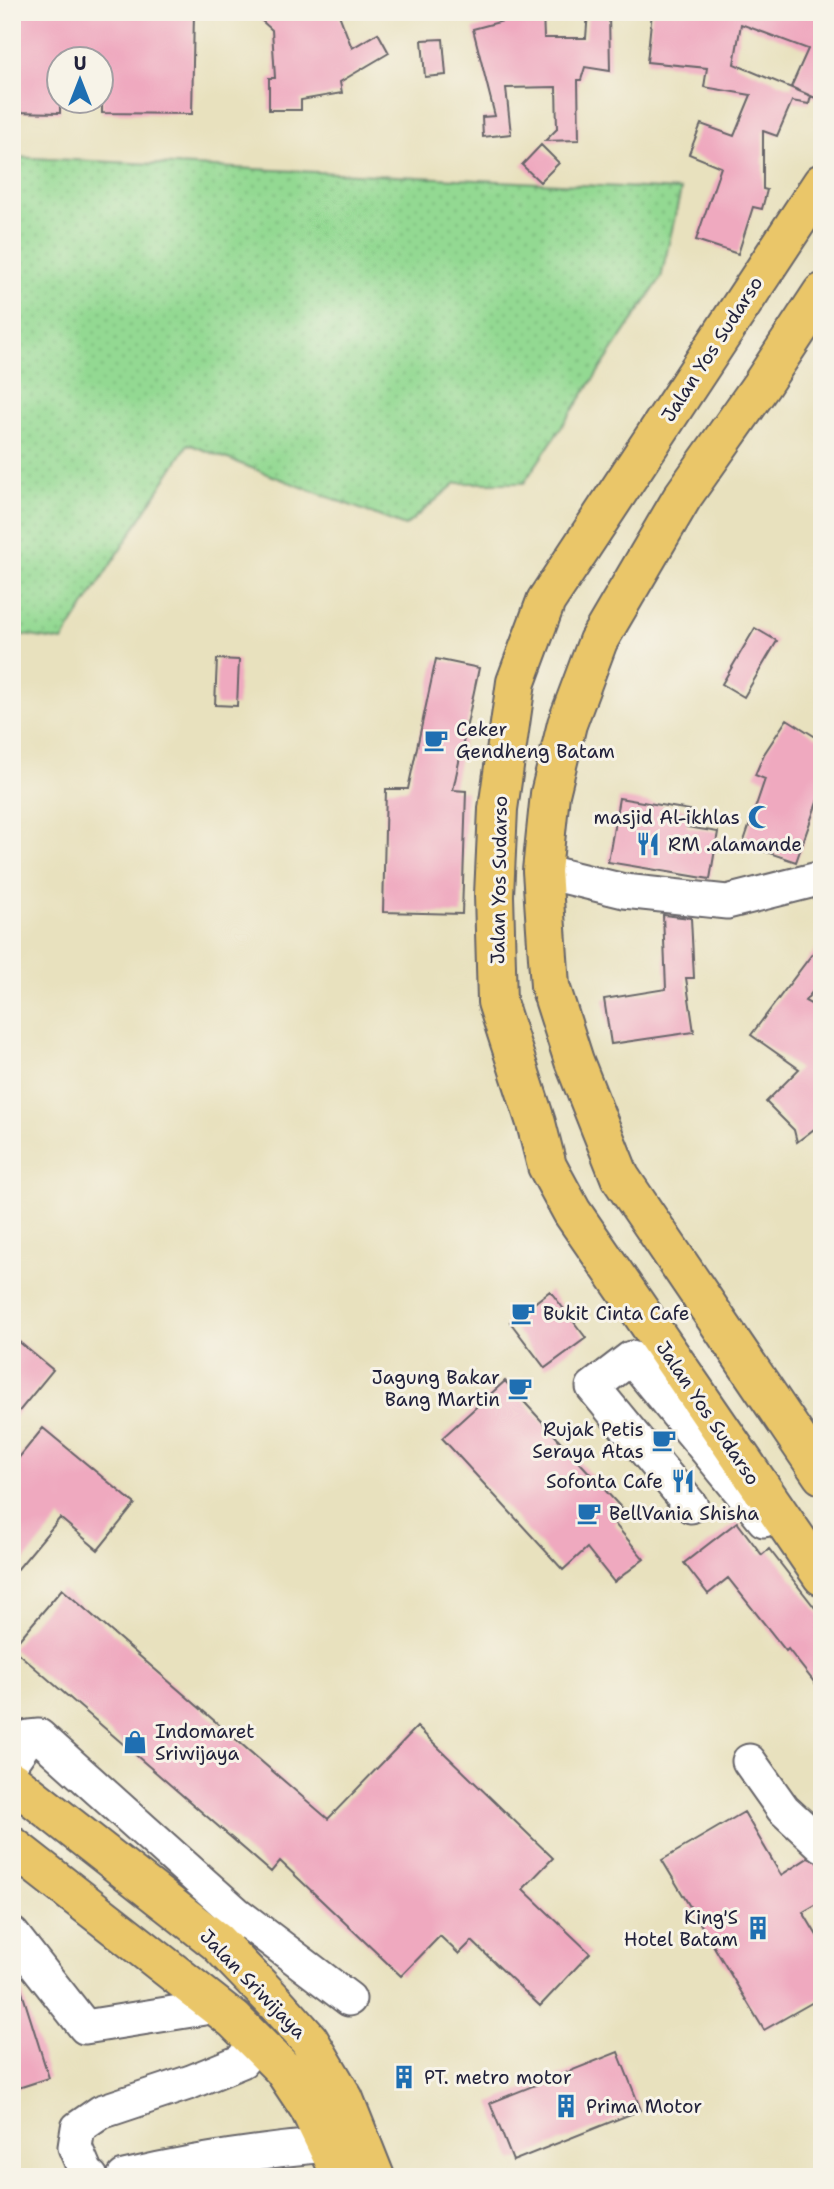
<svg xmlns="http://www.w3.org/2000/svg" width="834" height="2189" font-family="'Shantell Sans',sans-serif">
<style>
.grass{fill:url(#grass-dots);stroke:#5a7e66;stroke-width:2}
.building{fill:#efa9bf}
.lines{fill:none;stroke-linecap:round;stroke-linejoin:round}
.minor-casing{stroke:#676569;stroke-width:37}
.major-casing{stroke:#676569;stroke-width:42}
.minor{stroke:#fff;stroke-width:33}
.major{stroke:#eac669;stroke-width:38}
.labels{text-anchor:middle;dominant-baseline:central;stroke-width:6;stroke-linejoin:round;paint-order:stroke}
.street-label{font-size:19px;fill:#22223b;stroke:#f7f3e8}
.poi-label{font-size:19px;fill:#22223b;stroke:#f7f3e8;text-anchor:start}
</style>
<defs>
<pattern id="grass-dots" width="8" height="8" patternUnits="userSpaceOnUse" patternTransform="scale(1.75)"><rect width="8" height="8" fill="#93d992"/><path d="M2 2h.1M6 6h.1" fill="none" stroke="#7eba7f" stroke-width="1.8" stroke-linecap="round"/></pattern>
</defs>
<rect width="100%" height="100%" fill="#f7f3e8"/>
<filter id="ink" filterUnits="userSpaceOnUse"><feTurbulence type="fractalNoise" baseFrequency=".0143" numOctaves="2"/><feDisplacementMap in="SourceGraphic" scale="14" xChannelSelector="R" yChannelSelector="G"/><feConvolveMatrix kernelMatrix="1 2 1 2 8 2 1 2 1" color-interpolation-filters="sRGB"/></filter>
<filter id="wash" filterUnits="userSpaceOnUse"><feTurbulence type="fractalNoise" baseFrequency=".00686" numOctaves="4" result="noise"/><feDisplacementMap in="SourceGraphic" scale="28" xChannelSelector="R" yChannelSelector="G"/><feGaussianBlur stdDeviation="1.57" result="paint"/><feColorMatrix in="noise" values="0 0 0 0 0 0 0 0 0 0 0 0 0 0 0 0 0 1.4 0 .05"/><feComposite in="paint" operator="in"/></filter>
<g filter="url(#wash)">
<rect width="100%" height="100%" fill="#e8e1be"/>
<!-- grass -->
<path class="grass" d="M12,157L681,190L661,278L524,483H456L405,526L188,444L62,641L18,634L12,628Z"/>
<g id="blocks">
<!-- building -->
<path class="building" d="M12,12H194L192,114L102,113V60H60V113L12,112Z
M252,12H338L352,48L378,33L389,53L340,82L342,93L301,100V110H269V78H275L272,30Z
M502,12H543L544,38H586L588,12H609L610,71L585,67L581,80H578L579,140L545,141L557,129L556,87L506,88L511,134L483,137L482,117L495,116L473,29L503,21Z
M652,12H822V101L791,87L808,49L741,24L734,64L811,96L809,104L792,101L777,136L763,131V189L767,190L762,209L753,207L738,254L696,240L721,167L689,154L701,124L734,136L751,95L704,87L707,68L647,62Z
M443,39L446,75L425,77L422,40Z
M541,145L559,163L540,182L522,165Z
M755,628L777,641L744,697L722,684Z
M217,659L239,660L237,706L215,705Z
M436,659L479,668L453,790L466,791L462,914L383,912L386,789H408Z
M787,719L822,741V788L796,862L743,844L765,779L755,775L764,754Z
M619,798L690,810L687,827L718,832L710,879L608,862Z
M663,915L691,918L694,978H686L694,1032L611,1044L604,999L666,989Z
M822,941V980L805,1001L822,1010V1123L797,1142L794,1130L766,1102L799,1069L751,1035Z
M550,1291L586,1338L545,1368L510,1322Z
M12,1336L53,1370L12,1420Z
M505,1381L626,1513L614,1523L644,1559L614,1582L587,1548L563,1570L442,1438Z
M43,1428L135,1504L98,1550L60,1518L12,1576V1466Z
M737,1522L762,1555L769,1549L822,1617V1692L788,1649L786,1651L728,1578L708,1594L684,1563Z
M62,1589L328,1819L417,1727L553,1858L523,1889L590,1953L540,2006L472,1941L459,1954L440,1936L401,1976L280,1861L271,1872L12,1648Z
M744,1812L781,1875L808,1858L822,1864V1901L803,1912L822,1944V1997L764,2030L662,1860Z
M17,1976L49,2078L12,2090V1977Z
M618,2052L641,2110L513,2161L490,2103Z"/>
</g>
</g>
<g filter="url(#ink)">
<use href="#blocks" fill-opacity="0" stroke="#676569" stroke-width="2"/>
<g class="lines">
<!-- minor casing -->
<g class="minor-casing">
<path id="minor" d="M542,871L624,891L727,902L822,878
M691,1506L593,1387L631,1358L764,1520L773,1512
M12,1761L29,1737L39,1736L237,1914L217,1942
M749,1761L783,1809L822,1845
M237,1914L349,1999
M12,1934L85,2027L217,2006
M91,2177L87,2175L75,2147L78,2128L101,2112L191,2082L242,2061L255,2041
M124,2177C191,2161 258,2151 327,2145"/>
</g>
<!-- major casing -->
<g class="major-casing">
<path id="major" d="M822,183L546,601L516,682L498,809L494,895L497,1002L536,1123L547,1166L572,1212L822,1576
M822,293L762,384L683,496L598,641L567,724L550,794L542,871L550,986L574,1061L620,1177L822,1475
M12,1781L217,1942L274,2001L309,2040L344,2099L375,2177
M12,1846L234,2020L283,2069L309,2108L342,2177"/>
</g>
<!-- minor -->
<use href="#minor" class="minor"/>
<!-- major -->
<use href="#major" class="major"/>
</g>
</g>
<!-- icons -->
<defs>
<g id="cafe-bare" transform="scale(1.89)"><path d="M-5.5-4.5H6V0H3Q3 3.5 0 3.5H-2.5Q-5.5 3.5-5.5 0ZM3-3.2v2h1.7v-2ZM-6 4.5H4V6H-6Z" fill="#1f6fb2" stroke="#f7f3e8" stroke-width="2.5" paint-order="stroke"/></g>
<g id="mosque-bare" transform="scale(1.89)"><path d="M3.5-4.9A6 6 0 1 0 3.5 4.9A5 5 0 1 1 3.5-4.9Z" fill="#1f6fb2" stroke="#f7f3e8" stroke-width="2.5" paint-order="stroke"/></g>
<g id="restaurant-bare" transform="scale(1.89)"><path d="M-5-6h1v4h1v-4h1v4h1v-4h1v5L-1.5 .5V6h-2V.5L-5-1ZM5-6V6H3V1.5H1.5Q1.5-4 5-6Z" fill="#1f6fb2" stroke="#f7f3e8" stroke-width="2.5" paint-order="stroke"/></g>
<g id="shop-bare" transform="scale(1.89)"><path d="M-5-2.5h2.3a2.7 3.5 0 0 1 5.4 0H5L5.5 6h-11ZM-1.5-2.5h3a1.5 2.3 0 0 0-3 0Z" fill="#1f6fb2" stroke="#f7f3e8" stroke-width="2.5" paint-order="stroke"/></g>
<g id="building-bare" transform="scale(1.89)"><path d="M-4-6H4V6H1V3H-1V6H-4ZM-2.5-4.3h1.7v1.8h-1.7ZM.8-4.3h1.7v1.8H.8ZM-2.5-1h1.7V.8h-1.7ZM.8-1h1.7V.8H.8Z" fill="#1f6fb2" stroke="#f7f3e8" stroke-width="2.5" paint-order="stroke"/></g>
</defs>
<g fill-rule="evenodd">
<use href="#cafe-bare" x="436" y="740"/>
<use href="#mosque-bare" x="760" y="817"/>
<use href="#restaurant-bare" x="648" y="844"/>
<use href="#cafe-bare" x="523" y="1313"/>
<use href="#cafe-bare" x="520" y="1388"/>
<use href="#cafe-bare" x="664" y="1440"/>
<use href="#restaurant-bare" x="683" y="1481"/>
<use href="#cafe-bare" x="589" y="1513"/>
<use href="#shop-bare" x="135" y="1742"/>
<use href="#building-bare" x="758" y="1928"/>
<use href="#building-bare" x="404" y="2077"/>
<use href="#building-bare" x="566" y="2106"/>
</g>
<g class="labels">
<!-- street labels -->
<g class="street-label">
<text transform="translate(712 349) rotate(-57)">Jalan Yos Sudarso</text>
<text transform="translate(499 880) rotate(-89)">Jalan Yos Sudarso</text>
<text transform="translate(708 1413) rotate(56)">Jalan Yos Sudarso</text>
<text transform="translate(253 1984) rotate(46)">Jalan Sriwijaya</text>
</g>
<!-- poi labels -->
<g class="poi-label">
<text x="456" y="729">Ceker<tspan x="456" dy="22">Gendheng Batam</tspan></text>
<text x="740" y="817" text-anchor="end">masjid Al-ikhlas</text>
<text x="668" y="844">RM .alamande</text>
<text x="543" y="1313">Bukit Cinta Cafe</text>
<text x="500" y="1377" text-anchor="end">Jagung Bakar<tspan x="500" dy="22">Bang Martin</tspan></text>
<text x="644" y="1429" text-anchor="end">Rujak Petis<tspan x="644" dy="22">Seraya Atas</tspan></text>
<text x="663" y="1481" text-anchor="end">Sofonta Cafe</text>
<text x="609" y="1513">BellVania Shisha</text>
<text x="155" y="1731">Indomaret<tspan x="155" dy="22">Sriwijaya</tspan></text>
<text x="738" y="1917" text-anchor="end">King'S<tspan x="738" dy="22">Hotel Batam</tspan></text>
<text x="424" y="2077">PT. metro motor</text>
<text x="586" y="2106">Prima Motor</text>
</g>
</g>
<!-- margin -->
<rect width="834" height="2189" fill="none" stroke="#f7f3e8" stroke-width="42"/>
<!-- north arrow -->
<g transform="translate(80 80)"><circle r="33" fill="#f7f3e8" stroke="#a29fa3" stroke-width="2"/>
<path d="M0-5L12 26L0 18L-12 26Z" fill="#1f6fb2"/>
<text y="-10" font-size="19" font-weight="bold" text-anchor="middle" fill="#22223b">U</text>
</g>
</svg>
